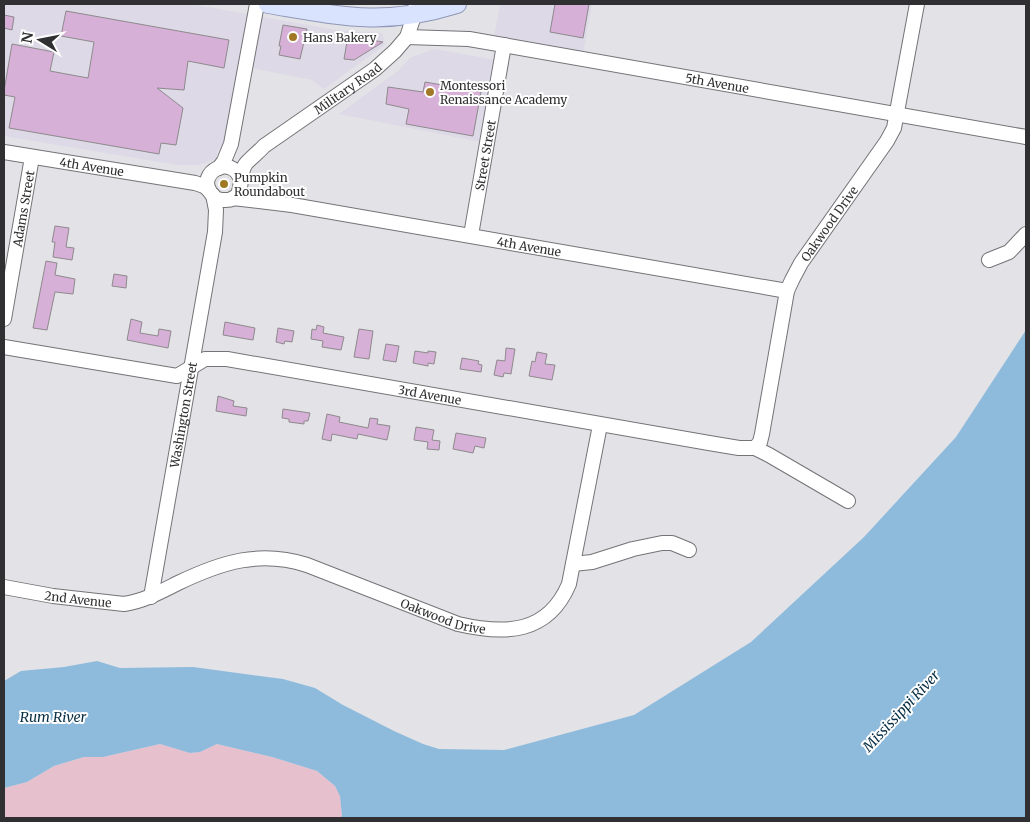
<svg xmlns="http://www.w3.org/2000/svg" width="1030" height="822" font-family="Merriweather,serif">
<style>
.built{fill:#ddd9e6}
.green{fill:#e7c0ce}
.water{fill:#8ebbdc}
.building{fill:#d6b0d6;stroke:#8e8a8d}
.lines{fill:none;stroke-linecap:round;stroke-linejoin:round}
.minor-casing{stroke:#747377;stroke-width:16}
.major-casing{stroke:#8e98b6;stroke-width:20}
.minor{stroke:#fff;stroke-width:14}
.major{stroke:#d9e3fe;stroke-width:18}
.poi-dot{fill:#a07826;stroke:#fff;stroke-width:2}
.labels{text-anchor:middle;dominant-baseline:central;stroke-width:4;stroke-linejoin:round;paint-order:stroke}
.poi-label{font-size:12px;fill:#303032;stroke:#fff;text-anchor:start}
.street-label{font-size:12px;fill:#303032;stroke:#fff}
.water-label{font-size:14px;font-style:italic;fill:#082e44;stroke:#fff}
</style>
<rect width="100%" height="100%" fill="#e3e2e7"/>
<!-- built -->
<path class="built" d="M4,4H189L248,14L223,150L218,149L216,159L198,165H177L4,136Z
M500,4H592L583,53L494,37Z
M262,17L342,31L382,33L385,45L324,89L312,80L252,68Z
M434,49L496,60L481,142L339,114L399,70L410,58Z"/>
<!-- green -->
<path class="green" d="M160,744L190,753L200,752L217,744L272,757L317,771L335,786L340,795L342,817L340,818H4V788L27,782L54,766L84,757H103Z"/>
<!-- water -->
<path class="water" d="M1026,330V818H340L342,816L340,796L335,786L317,771L272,757L217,744L200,752L190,753L160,744L103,757H84L54,766L27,782L4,788V681L21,671L64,667L97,661L120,668L193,667L283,679L315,688L343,705L394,731L423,744L439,749L504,750L634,715L751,642L864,537L956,437Z"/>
<!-- building -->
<path class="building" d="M555,4H589L583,38L550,32Z
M66,11L229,40L224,68L188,61L184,90L157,88L183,108L176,145L161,143L159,154L9,128L15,97L4,95V91L12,44L54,52L50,71L88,78L94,42L61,36Z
M4,15L14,17L12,30L4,28Z
M283,25L307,29L300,59L279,55L281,46H279Z
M348,36L383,42L354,60L344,59Z
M425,82L481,92L473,136L406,124L409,109L386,104L388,87L423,92Z
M55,226L69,228L66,247L74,248L72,260L53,257L55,242H52Z
M46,261L57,263L55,275L75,279L73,294L55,292L47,330L33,328Z
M114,274L127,276L126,288L112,286Z
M131,319L142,322L140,333L158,336L159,329L171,331L168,348L127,340Z
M225,322L255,328L253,340L223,335Z
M317,325L324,327L323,333L344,337L341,350L322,347L323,341L311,339L312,329L316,330Z
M278,328L294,331L292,342L285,341L284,344L276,342Z
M359,329L373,331L369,359L354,357Z
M386,344L399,346L396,362L383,360Z
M506,348L515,349L511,374L504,373L503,377L494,375L497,360L505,361Z
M415,351L428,353V351L436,352L434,364L428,363V366L413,363Z
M537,352L547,354L545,364L555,365L552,380L529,376L532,361L535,362Z
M462,358L479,361L478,364L482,365L481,372L460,369Z
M218,396L234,401L233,406L247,408L246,416L216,411Z
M283,409L310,413L308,421H304V424L289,422V419L282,418Z
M327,414L340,417L339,422L368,428L370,418L378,419L377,424L390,426L387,440L358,434L357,439L332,434L331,441L322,439Z
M416,427L434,430L432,440L440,441L439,450L427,449L428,442L414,440Z
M456,433L486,438L484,448L475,446L473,453L453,449Z"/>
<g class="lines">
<!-- minor casing -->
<g class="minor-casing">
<g id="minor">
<path id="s1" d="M407,37L469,39L1026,137"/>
<path id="s2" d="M4,152L195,183L204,186L209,190"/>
<path d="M219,168L224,161L231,144L257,4"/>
<path id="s3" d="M241,180C232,153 197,172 210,192C213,197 218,200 223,200C247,202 237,177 245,165C247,161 259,152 264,146L375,69L395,51L407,37L414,16L416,4"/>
<path id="s4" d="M233,198L292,205L787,291"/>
<path id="s5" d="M471,235L504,45"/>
<path d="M989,260L1009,252L1026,234"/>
<path id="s6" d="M4,319L32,157"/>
<path id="s7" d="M4,347L177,376L205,359H227L709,443L739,448H755L769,455L848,501"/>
<path id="s8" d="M755,448L760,442L762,434L787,291L792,280L801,263L887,141L894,128L917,4"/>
<path d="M573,564L592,562L633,549L662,543H672L689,550"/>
<path id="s9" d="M4,587L53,596L124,604C144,601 160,592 178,583C222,562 259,550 307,565L458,624C505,635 548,634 569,584L600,425"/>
<path id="s10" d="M151,597L215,232L216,210L213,195"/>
</g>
</g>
<!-- major casing -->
<g class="major-casing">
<path id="major" d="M268,4C340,16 384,27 457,4"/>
</g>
<!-- minor -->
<use href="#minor" class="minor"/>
<!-- major -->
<use href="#major" class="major"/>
</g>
<!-- markers -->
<g class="poi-dot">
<circle cx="293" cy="37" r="5"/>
<circle cx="430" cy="92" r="5"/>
<circle cx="224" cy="184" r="5"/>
</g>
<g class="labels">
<!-- poi labels -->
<g class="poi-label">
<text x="303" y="37">Hans Bakery</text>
<text x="440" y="85">Montessori<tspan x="440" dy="14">Renaissance Academy</tspan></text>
<text x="234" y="177">Pumpkin<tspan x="234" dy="14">Roundabout</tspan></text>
</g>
<!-- street labels -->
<g class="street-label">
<text stroke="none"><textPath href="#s1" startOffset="314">5th Avenue</textPath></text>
<text stroke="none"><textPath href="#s3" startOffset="250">Military Road</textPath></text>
<text stroke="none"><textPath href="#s5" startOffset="81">Street Street</textPath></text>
<text stroke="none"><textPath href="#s2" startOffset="89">4th Avenue</textPath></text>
<text stroke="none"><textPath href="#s6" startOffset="112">Adams Street</textPath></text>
<text stroke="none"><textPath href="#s8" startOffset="241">Oakwood Drive</textPath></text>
<text stroke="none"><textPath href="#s4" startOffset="300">4th Avenue</textPath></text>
<text stroke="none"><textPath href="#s7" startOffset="436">3rd Avenue</textPath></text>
<text stroke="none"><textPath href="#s10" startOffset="185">Washington Street</textPath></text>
<text stroke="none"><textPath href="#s9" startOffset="75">2nd Avenue</textPath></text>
<text stroke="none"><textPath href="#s9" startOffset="459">Oakwood Drive</textPath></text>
</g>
<!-- water labels -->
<g class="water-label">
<text transform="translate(901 711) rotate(-47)">Mississippi River</text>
<text x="53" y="717">Rum River</text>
</g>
</g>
<!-- border -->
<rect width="1030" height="822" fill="none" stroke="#303032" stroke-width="10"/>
<!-- north arrow -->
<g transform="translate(40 40) rotate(280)" stroke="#ffffff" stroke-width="4" paint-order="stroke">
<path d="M0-4L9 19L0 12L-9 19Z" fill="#303032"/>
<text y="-8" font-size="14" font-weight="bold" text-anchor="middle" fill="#303032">N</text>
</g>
</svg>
